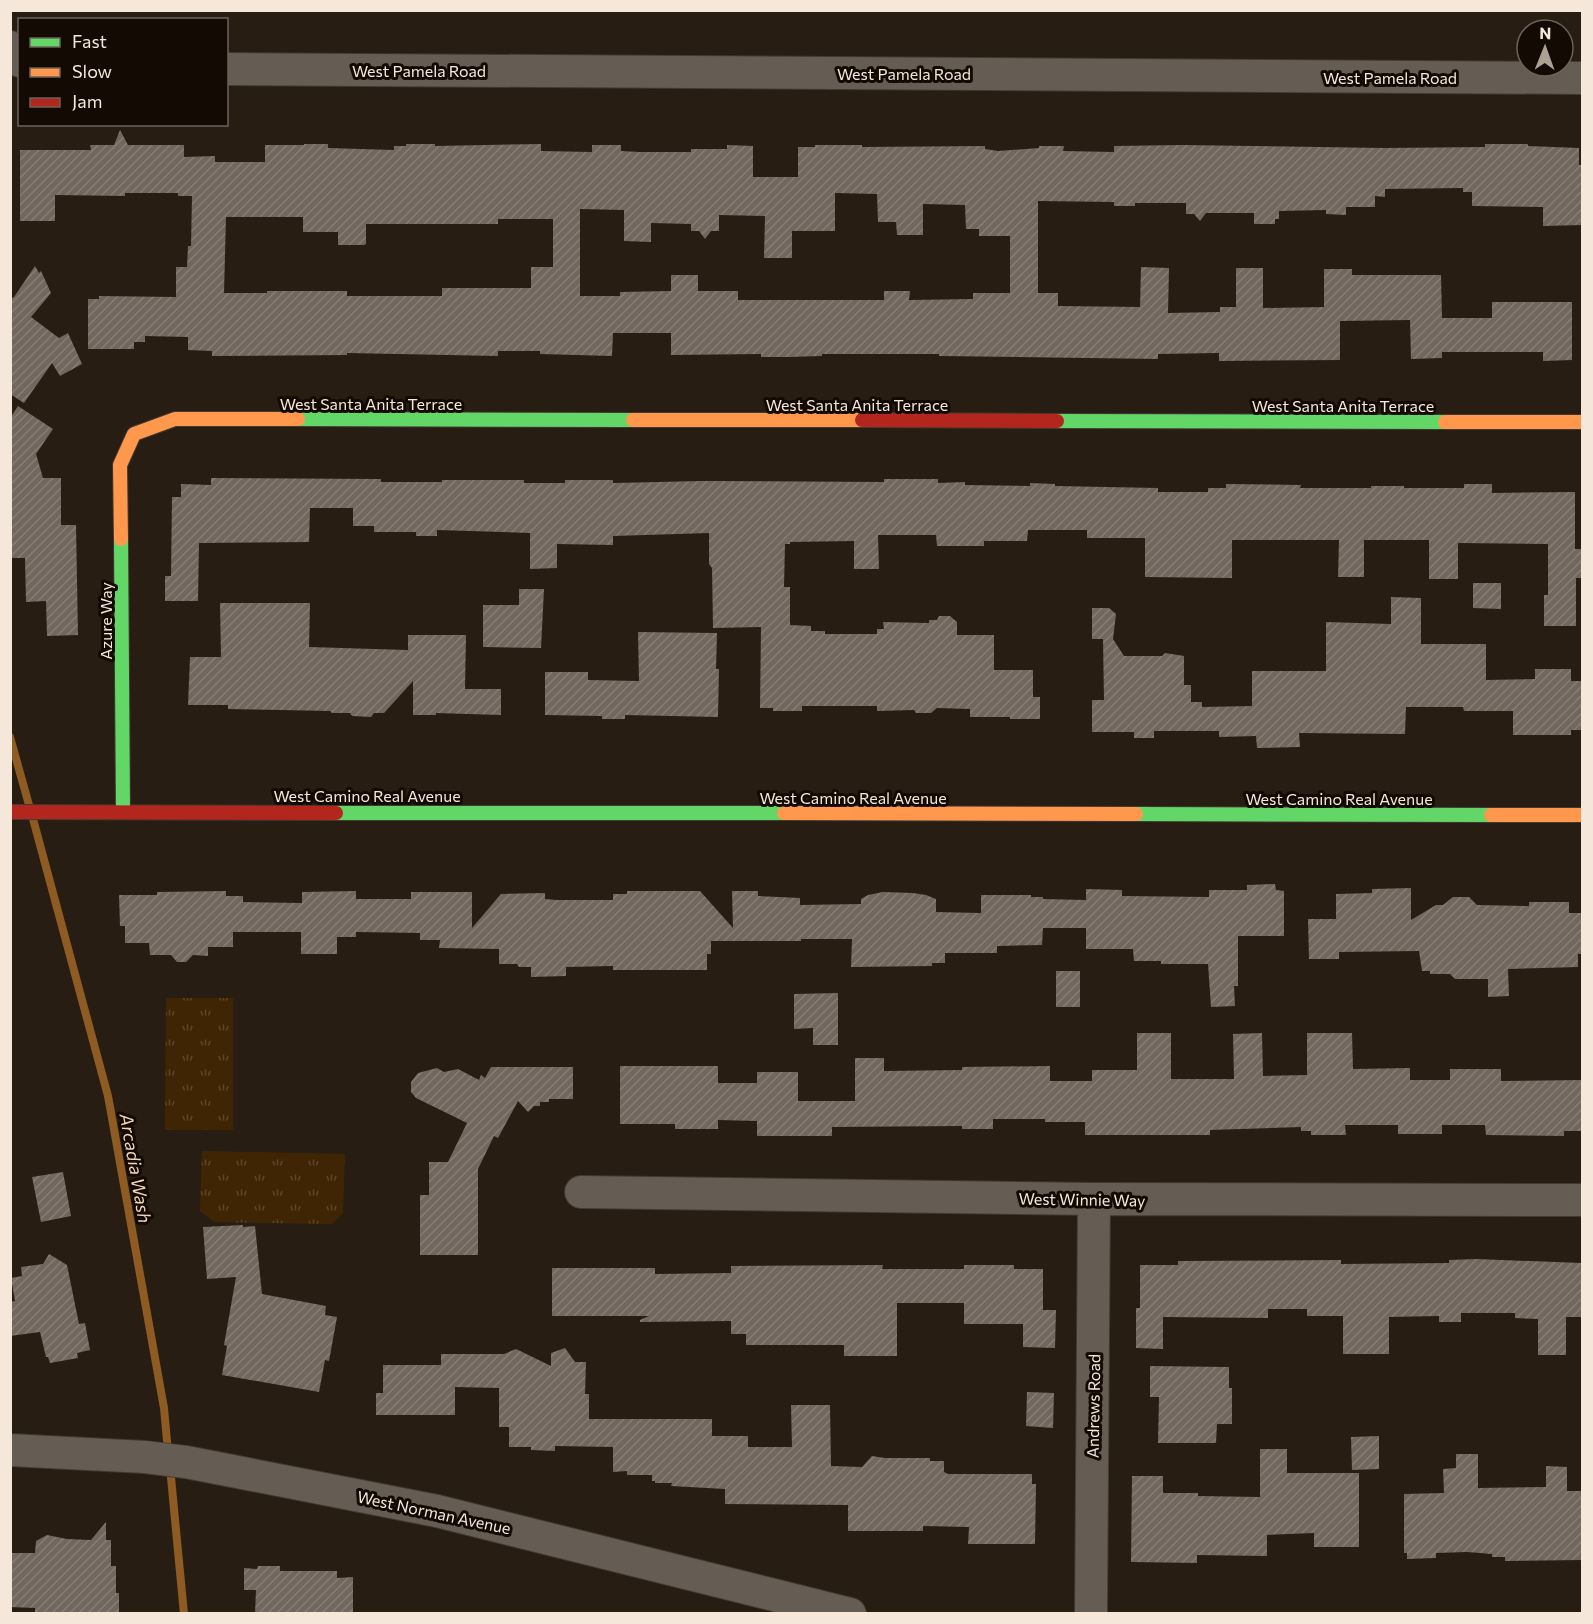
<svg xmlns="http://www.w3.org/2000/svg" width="1593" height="1624" font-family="Commissioner,sans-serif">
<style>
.park{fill:url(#park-tufts)}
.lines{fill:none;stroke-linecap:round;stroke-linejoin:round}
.stream{stroke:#8e5b22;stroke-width:8}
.building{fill:url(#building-hatch);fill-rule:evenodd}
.street-casing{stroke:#423931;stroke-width:34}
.fast-casing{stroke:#423931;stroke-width:16}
.slow-casing{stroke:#423931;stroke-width:16}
.jam-casing{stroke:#423931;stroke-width:16}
.street{stroke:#655d54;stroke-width:32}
.fast{stroke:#63d668;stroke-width:14}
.slow{stroke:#ff974d;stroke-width:14}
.jam{stroke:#b3261e;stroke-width:14}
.labels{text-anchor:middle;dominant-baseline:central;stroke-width:6;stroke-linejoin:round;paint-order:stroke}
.street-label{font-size:16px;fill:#f5e7da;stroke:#130a03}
.water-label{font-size:18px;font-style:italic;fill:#f3d3b6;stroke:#130a03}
</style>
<defs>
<pattern id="park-tufts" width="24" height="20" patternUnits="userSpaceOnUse" patternTransform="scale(1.5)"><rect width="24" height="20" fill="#402504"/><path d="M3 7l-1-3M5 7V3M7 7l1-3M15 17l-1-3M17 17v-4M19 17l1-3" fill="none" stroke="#5c4528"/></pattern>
<pattern id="building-hatch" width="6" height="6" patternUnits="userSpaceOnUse" patternTransform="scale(1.5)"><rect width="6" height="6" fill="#71675e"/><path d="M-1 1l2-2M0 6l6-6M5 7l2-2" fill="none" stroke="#867d74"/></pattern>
</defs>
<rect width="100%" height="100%" fill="#281d12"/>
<!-- park -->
<path class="park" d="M166,998H233V1130H165Z
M202,1151L345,1154L343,1213L332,1224L214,1222L200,1211Z"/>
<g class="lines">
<!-- stream -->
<path class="stream" d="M10,737L29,805
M33,819L108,1096L164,1408L168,1452
M170,1467L184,1614"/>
</g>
<!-- building -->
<path class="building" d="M120,130L128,145H184V157L215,156V162H265V145H304V144H328V148L394,150V146H406V144H435V146L541,144V151L592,152V145H621V151L639,152H691V149H727V145L753,146V177H798V147H815V145H862V147L985,146V149L998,151L1039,148V146H1064L1063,151L1114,152V146L1182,145L1385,148L1485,147V144H1528V146L1579,148V165H1582V225L1543,226V207L1472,206V192H1463V188L1385,189V197L1375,196V207H1346V215L1326,214V210L1279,211V219H1275V224H1254V213H1206L1200,221L1194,214H1186V203H1135V206H1114V202L1038,201V293H1058V306L1140,307L1141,267L1169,268L1168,313L1220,312V307H1236V268H1263V308L1324,307V269H1352V275H1441L1442,318H1492V302H1572V360L1543,361V352H1442V358L1411,359L1410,320L1340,321V360L1219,361V353L1158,354V359L939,356V354H822V356L790,357H761V354L671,355V333H613L612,356L540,354V351H498V356L347,353V355L212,356V351L188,350V337L145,336V342H134V349H88V299H99V296L176,297V267H187L188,246H191L192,196H178V193H125V196L55,195V221H20V150H91L90,145H114ZM835,193L877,194L878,222H896L897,235H923V204L965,205L966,229H979V236H1010V293H973V299L909,300L910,291H884V300H738V291H698V275H671V291L620,292V296H580V209L624,210V241L651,242V223L691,224V231H699L705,239L711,231H719V215L765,216L764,258H792V231H835ZM226,217H303V232H338V245H364L366,244V224H498V219H553V267H531V288H442V296H347V291H267V293H224Z
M35,266L39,273L41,271L51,293L31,317L59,338L68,333L82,364L60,376L52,363L24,403L10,394V299L14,297Z
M18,406L53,429L36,454L43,478H61V525H76L78,635L47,636L46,601L26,602L25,558H10V418Z
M211,478L381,479V482H442V480H524V483H565V480H613V483L702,481L884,482V479H938V483L965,482V485L1030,486V483L1055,484V486L1158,488V492H1208V488H1226V484L1301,485L1300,488H1371V486H1404V488H1464V484H1492V493L1575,492V549H1582V578H1576V626H1544V595H1548V544L1458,543V579H1429V540H1364V577H1338L1339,540H1232V578L1145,577V538H1087V530H1028L1027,541H984V546H937L936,535H878L879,569H854V541L790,542V544H785L784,587H790V625L811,626V631H825V634H877V629H884L883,622L929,623V620H937L939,616H950L957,622V635H994V670H1033V697H1040V719H1010V717H970V709L937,708L931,713H916L914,710L877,711V706H802V711H773V708H760L761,627L713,628L712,568L709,564V533L613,536V545L557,544V568L530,569V533L437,530V536H416V532H374V526H353V508H310L309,542L199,543L198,601H165V576H171L172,497H181V484L211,485Z
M1473,583H1501V609L1473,608Z
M519,589H544L541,648L483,647V605H519Z
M1391,597L1421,598V644H1486V680L1535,679V669H1571V681H1582V730H1571V735H1513V711H1464L1463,707H1406L1405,734L1299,733L1300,747L1257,748L1256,736L1219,737V731H1154V738H1134V732H1092V700H1104L1103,639H1092V608H1109L1116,614L1113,639L1124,656H1162L1165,653L1184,656V685H1191V702H1202V707L1252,706V671H1326V622L1391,624Z
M220,603H310L309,647L408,650V635H466L465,689H501V715L436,713V715H413V681L384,713H374L371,717L352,716L350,713H332L330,711L228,709V705H188L190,657H221Z
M638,632L717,633L716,669H719L718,717L625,715V719H602V716L545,715V672H588V680L639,681Z
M1275,884L1276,890L1284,891V936H1238V986H1234L1235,1006L1211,1007L1208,964H1161V961H1134L1133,949H1086V928H1043L1042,945L997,946V953H945V963H932V966L851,967L852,939H801V941H711V954H707V970H613V966L566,967V976L531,977V967H519L517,964H499V949L439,948L440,940H420V933L356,932V937H337V954H301V932H233V947H208V956L193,955L186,962H177L171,955H150L149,943H125V926H120L119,895H157V892L226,891V896H243V902L302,903V892L356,891V899H411V892H472V928L501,894L545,893V899L557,900H613V894H627V891H700L733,928L732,891H758V896L800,898V905L861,904V899L868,895L883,892L913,893L926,895L936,899V912L981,913V895H1031V897H1043V899L1086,900V889L1122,890V896L1209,897V890H1247V885Z
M1411,888V920L1436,905H1443L1453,897H1469L1477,905L1529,906V902H1569V913H1582V954H1578V967L1508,969L1509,996L1488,997V979H1455L1450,974H1430V971H1422L1419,951L1339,952V959H1309L1308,919H1336V894L1372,893V889Z
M1056,971H1080V1007H1056Z
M838,993V1045H813V1028L794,1029V994Z
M1137,1033H1171V1079H1234L1233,1034L1262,1033L1263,1076L1307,1075V1033H1352L1353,1069L1410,1068V1080H1450V1069H1501V1081L1582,1080V1131H1564V1136L1486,1135L1485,1125H1442V1134H1398V1125H1345L1346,1135H1311V1131H1301V1127L1210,1130V1135H1085V1122H1045V1119H993V1129H962V1126L832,1127V1136H757V1121L718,1120V1129H675V1124H620V1066H718V1083H757V1072H798V1101H855V1058H884V1071L962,1070V1067L1050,1066V1081H1092V1070H1137Z
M491,1067H573V1099H549V1102H540V1106H534L528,1112L518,1101L498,1138L494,1136L478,1169V1255H420V1195H429V1162H448L467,1123L416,1098L411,1092V1082L418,1073L437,1068L444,1072L458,1069L479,1080L481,1075L485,1078Z
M63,1172L71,1216L41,1222L32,1177Z
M243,1225V1227L255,1226L262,1294L326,1306L325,1315L337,1317L329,1361L325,1360L319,1392L222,1375L227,1346L224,1345L236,1277L207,1279L203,1227Z
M49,1254L67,1265L79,1324L85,1323L90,1350L77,1353L78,1358L50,1363L48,1357H46L40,1332L10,1336V1302L15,1301L11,1278L22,1276L21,1267L43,1264Z
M1476,1259L1582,1263V1317H1566V1355H1538V1319L1515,1318V1313H1461V1322H1439V1316L1389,1317V1354H1343V1316H1307V1309H1268V1318L1163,1317V1349L1136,1348V1308H1140V1265H1178V1261L1341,1260V1264L1449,1263V1260Z
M883,1265L882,1269H964V1265H1014V1269H1043V1310H1056L1055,1348L1023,1347V1324H964V1303H897V1356H844V1345H746V1334H731V1321L640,1322V1320L649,1316H552V1268H655V1274L731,1273V1266Z
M565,1348L575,1362H586L585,1394H589V1419H712V1436H748V1447H792L791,1405H830L831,1466L862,1467L872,1456L885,1458H930V1461H944V1472L948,1474H1032V1484H1036L1035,1544H968L969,1527L923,1526V1531H848V1505L725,1504V1489L671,1486L672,1483H655V1481H652V1475H627V1471L613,1472V1447L555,1446V1451L531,1450V1447H509V1427H499V1388L455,1387V1415H376V1393H383V1365H441V1354H504L516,1349L551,1366V1353Z
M1150,1366L1229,1367V1388H1232V1424H1217L1216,1443H1158L1159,1397H1150Z
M1027,1392L1054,1393L1053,1428L1026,1426Z
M1379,1436V1469L1352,1470L1351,1437Z
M1260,1449H1287V1473H1359V1547H1314V1533L1267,1535V1556L1197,1555V1563L1131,1562L1132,1476H1163V1493H1198V1496L1260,1497Z
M1456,1454H1478V1488L1546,1487V1466L1567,1467V1491H1582V1560L1505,1561V1557H1492V1554L1467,1552L1436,1553V1558L1407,1559V1553H1404V1494L1444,1493L1443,1469L1456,1468Z
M106,1522V1540H111V1566H116V1593H119V1614H35V1608L10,1607V1553H35L36,1541L47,1535L67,1539L91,1540Z
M258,1566H280V1571H337V1578L353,1577V1614H255L256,1590H244V1568L257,1569Z"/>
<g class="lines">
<!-- street casing -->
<g class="street-casing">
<path id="street" d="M10,47L20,61
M226,69L1582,78
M581,1192L1094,1199L1582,1200
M10,1450L145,1457L186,1462L437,1511L850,1614
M1091,1614L1094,1199"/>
</g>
<!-- fast casing -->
<g class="fast-casing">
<path id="fast" d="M298,419L633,420
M1057,421L1445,422
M121,539L123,811
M336,813H784
M1136,814L1491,815"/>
</g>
<!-- slow casing -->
<g class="slow-casing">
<path id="slow" d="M633,420H862
M1445,422H1582
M121,539L120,465L134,434L175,419H298
M784,813L1136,814
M1491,815H1582"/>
</g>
<!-- jam casing -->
<g class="jam-casing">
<path id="jam" d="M862,420L1057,421
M10,812L336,813"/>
</g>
<!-- street -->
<use href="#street" class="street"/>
<!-- fast -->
<use href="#fast" class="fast"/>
<!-- slow -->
<use href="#slow" class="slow"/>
<!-- jam -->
<use href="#jam" class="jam"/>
</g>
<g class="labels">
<!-- street labels -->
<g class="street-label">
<text x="419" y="70">West Pamela Road</text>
<text x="904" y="73">West Pamela Road</text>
<text x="1390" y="77">West Pamela Road</text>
<text x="371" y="403">West Santa Anita Terrace</text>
<text x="857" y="404">West Santa Anita Terrace</text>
<text x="1343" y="405">West Santa Anita Terrace</text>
<text transform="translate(105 621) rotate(-90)">Azure Way</text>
<text x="367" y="795">West Camino Real Avenue</text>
<text x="853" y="797">West Camino Real Avenue</text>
<text x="1339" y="798">West Camino Real Avenue</text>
<text transform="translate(1082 1199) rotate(1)">West Winnie Way</text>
<text transform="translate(1093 1406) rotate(-89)">Andrews Road</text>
<text transform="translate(434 1512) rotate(12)">West Norman Avenue</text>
</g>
<!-- water labels -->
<g class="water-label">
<text transform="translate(136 1168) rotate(80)">Arcadia Wash</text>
</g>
</g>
<!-- border -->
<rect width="1593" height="1624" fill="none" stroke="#f5e7da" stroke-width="24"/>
<!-- legend -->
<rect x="18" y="18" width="210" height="108" fill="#130a03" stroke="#6d6259" stroke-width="1.5"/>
<rect x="30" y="38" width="30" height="9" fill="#63d668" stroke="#6d6259" stroke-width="1.5"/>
<text x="72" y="48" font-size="18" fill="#f5e7da">Fast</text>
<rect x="30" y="68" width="30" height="9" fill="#ff974d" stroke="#6d6259" stroke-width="1.5"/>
<text x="72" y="78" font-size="18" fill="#f5e7da">Slow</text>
<rect x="30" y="98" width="30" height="9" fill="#b3261e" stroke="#6d6259" stroke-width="1.5"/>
<text x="72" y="108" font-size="18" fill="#f5e7da">Jam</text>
<!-- north arrow -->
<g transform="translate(1545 48) rotate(1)"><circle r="28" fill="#130a03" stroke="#6d6259" stroke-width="1.5"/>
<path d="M0-4.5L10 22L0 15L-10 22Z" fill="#ada094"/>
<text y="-9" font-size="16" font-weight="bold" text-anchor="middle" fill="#f5e7da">N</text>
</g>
</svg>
